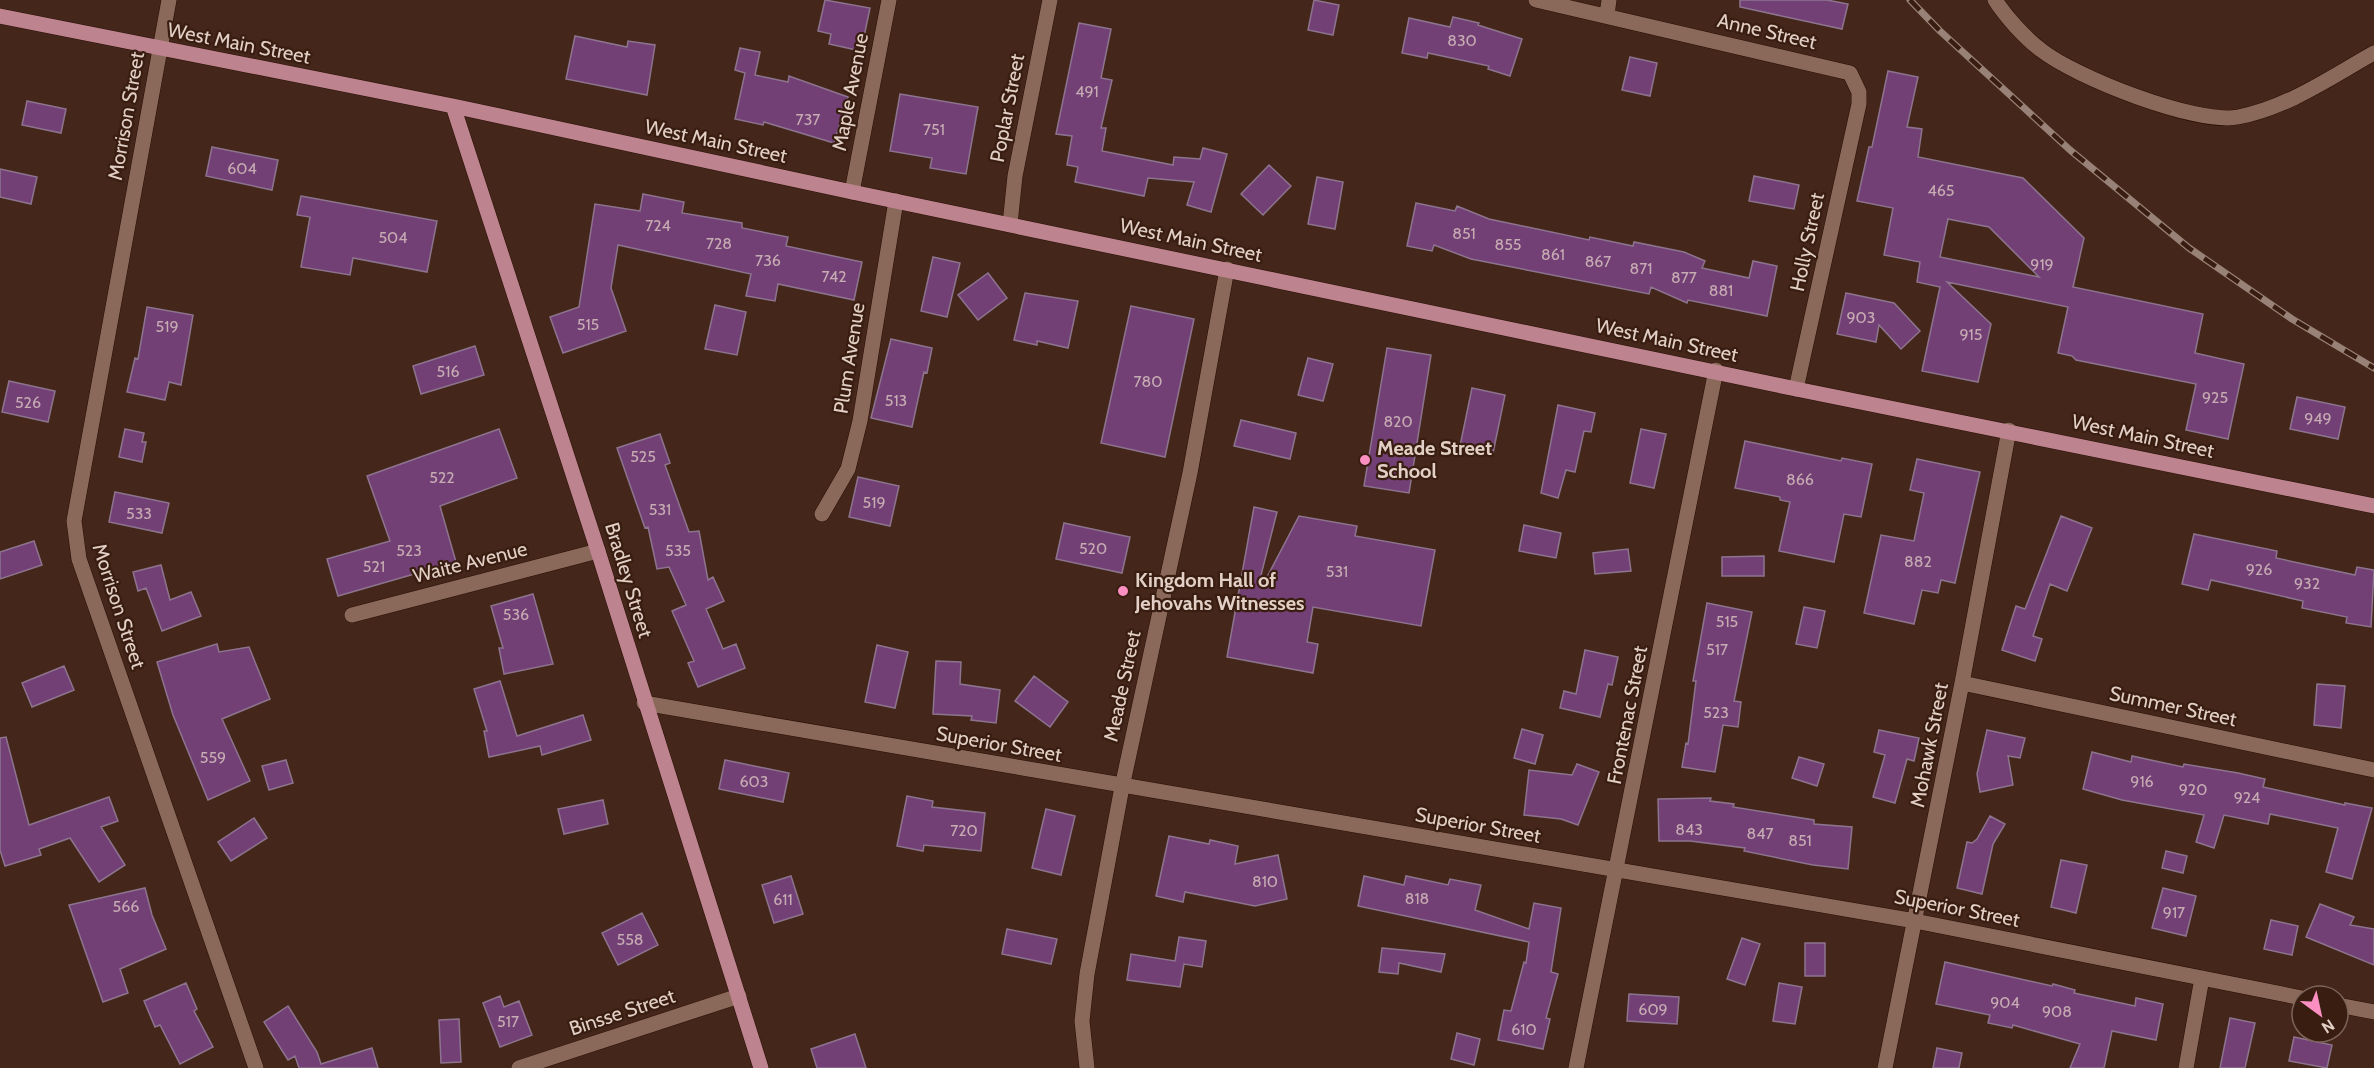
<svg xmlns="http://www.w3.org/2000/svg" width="2374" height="1068" font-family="Cabin,sans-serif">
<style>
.building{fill:#734076;stroke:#8d748e;stroke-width:1.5;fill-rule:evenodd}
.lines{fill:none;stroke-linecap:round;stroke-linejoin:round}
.minor-casing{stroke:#290f04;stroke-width:16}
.major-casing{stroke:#290f04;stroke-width:16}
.minor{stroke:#8b695a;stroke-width:15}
.major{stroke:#bd838e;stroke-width:15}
.rail-casing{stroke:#988176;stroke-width:7}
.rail{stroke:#391d11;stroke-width:4.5;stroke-dasharray:14;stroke-linecap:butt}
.poi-dot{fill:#fc8fc2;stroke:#391d11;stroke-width:2}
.labels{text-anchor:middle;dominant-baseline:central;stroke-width:4.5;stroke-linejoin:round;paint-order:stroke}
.number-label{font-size:16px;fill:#c6abb2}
.street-label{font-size:20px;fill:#e2cfc6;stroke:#391d11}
.poi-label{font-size:20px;font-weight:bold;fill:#e2cfc6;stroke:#391d11;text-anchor:start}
</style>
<rect width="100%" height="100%" fill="#44271a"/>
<!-- building -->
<path class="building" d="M825,0L870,8L861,51L829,44L831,34L818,31Z
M1314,0L1339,5L1333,35L1308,30Z
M1740,0H1827L1848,4L1842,29L1740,7Z
M1453,17L1479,23L1478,25L1522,39L1510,76L1488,69L1489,66L1428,53L1427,58L1402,53L1409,18L1450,27Z
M1079,23L1111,29L1101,78L1112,80L1101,128H1106L1102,151L1173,165L1174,157L1200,159L1203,148L1227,154L1211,212L1187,205L1194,182L1148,178L1144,196L1075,182L1078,167L1067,165L1072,136L1056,134Z
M575,36L627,47L628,41L655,45L647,95L566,79Z
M740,48L760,52L755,75L788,82L789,76L848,97L834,143L764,122L763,125L735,119L745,73L735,70Z
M1630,57L1657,63L1650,96L1622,90Z
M1888,71L1918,77L1907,127L1922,129L1918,157L2023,178L2084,238L2073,287L2203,314L2195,353L2244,364L2228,439L2186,430L2196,384L2076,360L2072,356L2058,353L2068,307L1947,282L1991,324L1978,382L1922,371L1940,287L1917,282L1920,262L1884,255L1893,208L1857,201L1869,147H1872ZM1948,219L1989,227L2039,277L1940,257Z
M900,94L978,107L966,174L930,168L932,158L890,151Z
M27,101L66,109L61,133L22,125Z
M212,147L278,160L272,190L206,176Z
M1269,165L1291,186L1263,215L1241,194Z
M0,169L37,177L31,204L0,197Z
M1754,176L1799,185L1794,209L1749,201Z
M1317,177L1343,182L1335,229L1308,224Z
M643,194L684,202L682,213L742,223V228L788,237L786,246L862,262L854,300L778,284L775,301L746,296L751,274L618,245L611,288L626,331L563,353L550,317L579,307L595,204L640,211Z
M301,196L437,221L427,272L353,258L350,275L301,267L310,217L297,215Z
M1416,203L1455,211L1457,206L1489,219L1589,240L1590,237L1633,246L1634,242L1684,252L1705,261L1702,268L1749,278L1753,261L1777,266L1767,316L1688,300L1687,303L1651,287L1649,294L1471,259L1434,245L1432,251L1407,246Z
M933,257L960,263L947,317L921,311Z
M988,273L1007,298L978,320L958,295Z
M1025,293L1078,301L1068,348L1037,341V345L1014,340Z
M1846,293L1894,303L1920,331L1901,349L1879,325L1876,342L1837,334Z
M715,305L746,312L737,355L705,349Z
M1131,306L1194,319L1165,457L1101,443Z
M147,307L193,315L181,385L169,382L165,400L127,392L135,358L138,359Z
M891,339L932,348L927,373L924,372L912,427L871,418Z
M475,346L484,375L421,394L413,366Z
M1387,348L1431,355L1409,493L1364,486Z
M1308,358L1333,364L1323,401L1298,395Z
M9,381L55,391L48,422L2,412Z
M1472,388L1505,395L1493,453L1460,446Z
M2297,397L2345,407L2338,439L2290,429Z
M1558,405L1595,413L1591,432L1584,431L1575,472L1566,470L1558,498L1541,493Z
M1241,420L1296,433L1290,459L1234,446Z
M125,429L144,433L142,442H146L142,462L119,457Z
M499,429L517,478L440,506L456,562L338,596L327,559L390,541L367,476Z
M1641,429L1666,434L1654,488L1630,483Z
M660,434L670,463L665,465L689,532L699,531L708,580L713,577L724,601L706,609L723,649L736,644L745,668L698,687L688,663L694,661L672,611L686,605L669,567L657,569L648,527L645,528L617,448Z
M1745,441L1841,461L1842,458L1872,464L1861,517L1844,514L1834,562L1779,551L1790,502L1780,500V497L1735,488Z
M1917,459L1980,472L1955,583L1941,580L1938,593L1922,590L1914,624L1864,613L1881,535L1914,541L1924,493L1910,490Z
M858,477L899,486L890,526L849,517Z
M115,492L169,503L162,533L109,522Z
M1254,507L1277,512L1260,579L1265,581L1299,516L1357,526L1355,536L1435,550L1421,626L1313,607L1307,642L1318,644L1313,673L1227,657Z
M2061,516L2092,528L2067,591L2050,584L2033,636L2042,639L2035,661L2002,650L2016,606L2025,609Z
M1064,523L1130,537L1122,573L1056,559Z
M1524,525L1561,533L1556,558L1519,551Z
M2194,534L2277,551L2276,558L2355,575L2357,567L2374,570L2371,627L2346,623L2347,617L2302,608L2303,601L2211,580L2208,590L2182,584Z
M34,541L42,565L0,579V552Z
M1628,549L1631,571L1595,574L1593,553Z
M1764,556V576H1722V557Z
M161,565L170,600L191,592L201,616L162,631L146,588L138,591L133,572Z
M533,594L553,664L504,674L499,648H503L491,606Z
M1707,603L1752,612L1734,701L1741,702L1738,727L1723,725L1715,772L1682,767L1686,743L1688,744L1696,681H1693Z
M1804,607L1825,611L1817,648L1796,644Z
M217,644L219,652L249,647L270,699L222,719L250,781L208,800L173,715L157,662Z
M877,645L908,652L895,708L865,702Z
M1585,650L1618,657L1612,685L1608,684L1600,717L1560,708L1564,691L1576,694Z
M936,661L961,662L960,684L1000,690L996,723L971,720L972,716L933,714Z
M64,666L74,690L32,707L22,683Z
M1034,676L1068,702L1050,727L1015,701Z
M500,681L517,736L583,715L591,740L542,755L540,746L489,757L484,731H487L474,689Z
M2317,684L2345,686L2341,728L2314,725Z
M1522,729L1543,735L1535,764L1514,758Z
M1879,730L1919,738L1914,761L1907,759L1895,803L1873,797L1885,755L1874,752Z
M1987,730L2025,738L2020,758L2008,756L2013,785L1980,792L1977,774Z
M6,737L29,825L109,797L118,821L101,827L125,865L99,882L70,838L39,849L41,855L5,866L0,850V738Z
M2092,752L2131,762L2132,756L2183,767L2184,764L2238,773L2265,779L2263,787L2345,805V803L2372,808L2352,879L2326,872L2338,828L2270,814L2268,824L2224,815L2214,848L2196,842L2204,815L2122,800L2083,789Z
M1799,757L1824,764L1817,786L1792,778Z
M286,760L293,783L269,790L262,766Z
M725,760L789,773L783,802L719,789Z
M1577,764L1599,772L1578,825L1561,819L1524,815L1529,770L1572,775Z
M907,796L933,801L932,807L985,813L981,851L924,845L923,851L897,846Z
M1711,798L1710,801L1734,804L1733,807L1814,820V824L1852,827L1848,869L1813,865L1744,851L1745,848L1690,841H1659L1658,799Z
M603,800L608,824L564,834L558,809Z
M1046,809L1075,816L1061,875L1032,868Z
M1990,816L2005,824L1993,844L1982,894L1957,888L1967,842L1972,843L1977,839Z
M254,818L267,838L231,861L218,842Z
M1169,836L1209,844L1210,840L1238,846L1235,864L1278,855L1287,899L1255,906L1185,892L1183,902L1156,896Z
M2166,851L2187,856L2183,873L2162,868Z
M2061,860L2087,865L2076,913L2051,907Z
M791,876L803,914L774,923L762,885Z
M1364,876L1404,885L1406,876L1448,885L1450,879L1481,885L1475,910L1529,929L1534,903L1561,908L1551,972L1558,974L1546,1018L1550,1019L1543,1049L1498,1040L1504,1010L1511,1011L1524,962L1526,963L1529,942L1358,906Z
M145,888L152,915L166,949L120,969L128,993L103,1002L69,905Z
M2163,888L2196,896L2186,936L2152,928Z
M2320,904L2354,917L2350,925L2374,929V965L2306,937Z
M642,913L658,945L618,965L602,933Z
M2271,920L2298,926L2292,955L2264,949Z
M1007,929L1057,939L1051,964L1002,954Z
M1179,937L1206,941L1202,967L1184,964L1180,987L1127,980L1131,954L1175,961Z
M1742,938L1760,944L1745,985L1727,979Z
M1805,943H1825V976H1805Z
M1382,948L1445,954L1441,972L1399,963L1398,974L1379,972Z
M1945,962L2052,986L2053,984L2075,990L2074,993L2135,1006L2136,998L2163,1004L2156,1040L2112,1031L2104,1068H2070L2080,1044L2013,1025L2012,1028L1988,1023L1990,1015L1936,1004Z
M186,983L197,1009L194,1011L213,1047L180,1064L160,1025L155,1027L144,1001Z
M1779,983L1802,987L1795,1024L1773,1021Z
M1629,994L1679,997L1677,1024L1627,1021Z
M500,996L504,1007L519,1001L532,1035L500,1047L483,1003Z
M288,1006L317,1052L321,1064L372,1048L378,1068H299L295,1056L288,1060L264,1022Z
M2230,1018L2255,1023L2245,1068H2220Z
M459,1019L461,1062L441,1063L439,1020Z
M1457,1033L1480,1039L1474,1065L1451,1059Z
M855,1034L866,1068H817L811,1049Z
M2294,1037L2332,1045L2327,1068L2289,1061Z
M1937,1048L1962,1053L1959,1068H1933Z"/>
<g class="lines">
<!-- minor casing -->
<g class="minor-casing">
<path id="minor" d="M169,0L74,521L79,559L256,1068
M1536,0L1850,73L1859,92V104L1796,389
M1995,0C2006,17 2025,38 2041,50C2075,77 2196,125 2238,117C2287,108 2331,77 2374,53
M1607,15L1609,0
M852,192L889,0
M1010,224L1015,176L1050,0
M822,514L848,469L860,421L896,201
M352,615L598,551
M1962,683L2374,770
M644,703L1915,921L2302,998
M2338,1005L2374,1012
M519,1068L739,996
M1087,1068L1082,1021L1087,974L1122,787L1190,473L1227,269
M1576,1068L1716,370
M1885,1068L1962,683L2009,430
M2186,1068L2202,978"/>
</g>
<!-- major casing -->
<g class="major-casing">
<path id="major" d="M0,16L453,106L852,192L1796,389L2374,506
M453,106L598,551L761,1068"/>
</g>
<!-- minor -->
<use href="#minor" class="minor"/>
<!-- major -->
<use href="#major" class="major"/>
<!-- rail casing -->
<g class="rail-casing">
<path id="rail" d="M1910,0L1940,31L2070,150L2189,248L2292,319L2374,368"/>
</g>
<!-- rail -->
<use href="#rail" class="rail"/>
</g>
<!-- markers -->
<g class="poi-dot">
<circle cx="1365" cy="460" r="6"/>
<circle cx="1123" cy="591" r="6"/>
</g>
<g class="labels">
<!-- number labels -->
<g class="number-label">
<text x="1462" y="40">830</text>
<text x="1087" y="91">491</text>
<text x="808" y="119">737</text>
<text x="934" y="129">751</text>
<text x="242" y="168">604</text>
<text x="1941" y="190">465</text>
<text x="658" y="225">724</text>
<text x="1464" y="233">851</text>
<text x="393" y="237">504</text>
<text x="719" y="243">728</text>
<text x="1508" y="244">855</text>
<text x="1553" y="254">861</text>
<text x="768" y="260">736</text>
<text x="1598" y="261">867</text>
<text x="2042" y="264">919</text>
<text x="1641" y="268">871</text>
<text x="834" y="276">742</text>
<text x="1684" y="277">877</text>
<text x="1721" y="290">881</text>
<text x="1861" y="317">903</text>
<text x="588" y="324">515</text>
<text x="167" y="326">519</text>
<text x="1971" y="334">915</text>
<text x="448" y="371">516</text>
<text x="1148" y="381">780</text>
<text x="2215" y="397">925</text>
<text x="896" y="400">513</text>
<text x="28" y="402">526</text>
<text x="2318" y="418">949</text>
<text x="1398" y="421">820</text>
<text x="643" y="456">525</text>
<text x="442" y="477">522</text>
<text x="1800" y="479">866</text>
<text x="874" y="502">519</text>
<text x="660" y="509">531</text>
<text x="139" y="513">533</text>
<text x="1093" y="548">520</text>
<text x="409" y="550">523</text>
<text x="678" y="550">535</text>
<text x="1918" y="561">882</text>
<text x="374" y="566">521</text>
<text x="2259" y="569">926</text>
<text x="1337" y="571">531</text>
<text x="2307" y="583">932</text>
<text x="516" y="614">536</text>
<text x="1727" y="621">515</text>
<text x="1717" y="649">517</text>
<text x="1716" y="712">523</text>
<text x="213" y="757">559</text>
<text x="754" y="781">603</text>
<text x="2142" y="781">916</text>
<text x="2193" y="789">920</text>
<text x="2247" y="797">924</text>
<text x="1689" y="829">843</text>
<text x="964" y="830">720</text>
<text x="1760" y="833">847</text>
<text x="1800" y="840">851</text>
<text x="1265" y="881">810</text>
<text x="1417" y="898">818</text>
<text x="783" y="899">611</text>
<text x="126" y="906">566</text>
<text x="2174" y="912">917</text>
<text x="630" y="939">558</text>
<text x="2005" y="1002">904</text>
<text x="1653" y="1009">609</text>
<text x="2057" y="1011">908</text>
<text x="508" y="1021">517</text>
<text x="1524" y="1029">610</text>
</g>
<!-- street labels -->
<g class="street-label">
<text transform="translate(1767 31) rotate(13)">Anne Street</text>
<text transform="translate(239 43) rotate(11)">West Main Street</text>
<text transform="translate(850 92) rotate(-79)">Maple Avenue</text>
<text transform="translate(1007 108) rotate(-79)">Poplar Street</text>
<text transform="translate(126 116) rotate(-80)">Morrison Street</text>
<text transform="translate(716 141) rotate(12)">West Main Street</text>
<text transform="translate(1191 240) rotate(12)">West Main Street</text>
<text transform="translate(1807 242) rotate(-78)">Holly Street</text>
<text transform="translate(1667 340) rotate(12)">West Main Street</text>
<text transform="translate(849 358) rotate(-81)">Plum Avenue</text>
<text transform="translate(2143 436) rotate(12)">West Main Street</text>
<text transform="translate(470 562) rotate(-14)">Waite Avenue</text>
<text transform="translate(629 580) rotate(73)">Bradley Street</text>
<text transform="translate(119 606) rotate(72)">Morrison Street</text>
<text transform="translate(1122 686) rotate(-78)">Meade Street</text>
<text transform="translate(2173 706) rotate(12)">Summer Street</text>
<text transform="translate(1627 715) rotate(-79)">Frontenac Street</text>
<text transform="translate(999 744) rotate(10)">Superior Street</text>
<text transform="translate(1929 745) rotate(-79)">Mohawk Street</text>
<text transform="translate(1478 825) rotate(10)">Superior Street</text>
<text transform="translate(1957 908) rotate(11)">Superior Street</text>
<text transform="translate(622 1012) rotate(-18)">Binsse Street</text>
</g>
<!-- poi labels -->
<g class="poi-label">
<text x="1377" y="448">Meade Street<tspan x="1377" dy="23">School</tspan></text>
<text x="1135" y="580">Kingdom Hall of<tspan x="1135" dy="23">Jehovahs Witnesses</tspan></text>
</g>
</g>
<!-- north arrow -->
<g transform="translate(2320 1014) rotate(147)"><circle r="28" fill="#391d11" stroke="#7d6459" stroke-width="1.5"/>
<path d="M0-4.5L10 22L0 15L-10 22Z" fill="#fc8fc2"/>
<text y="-9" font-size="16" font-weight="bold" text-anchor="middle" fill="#e2cfc6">N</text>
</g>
</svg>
